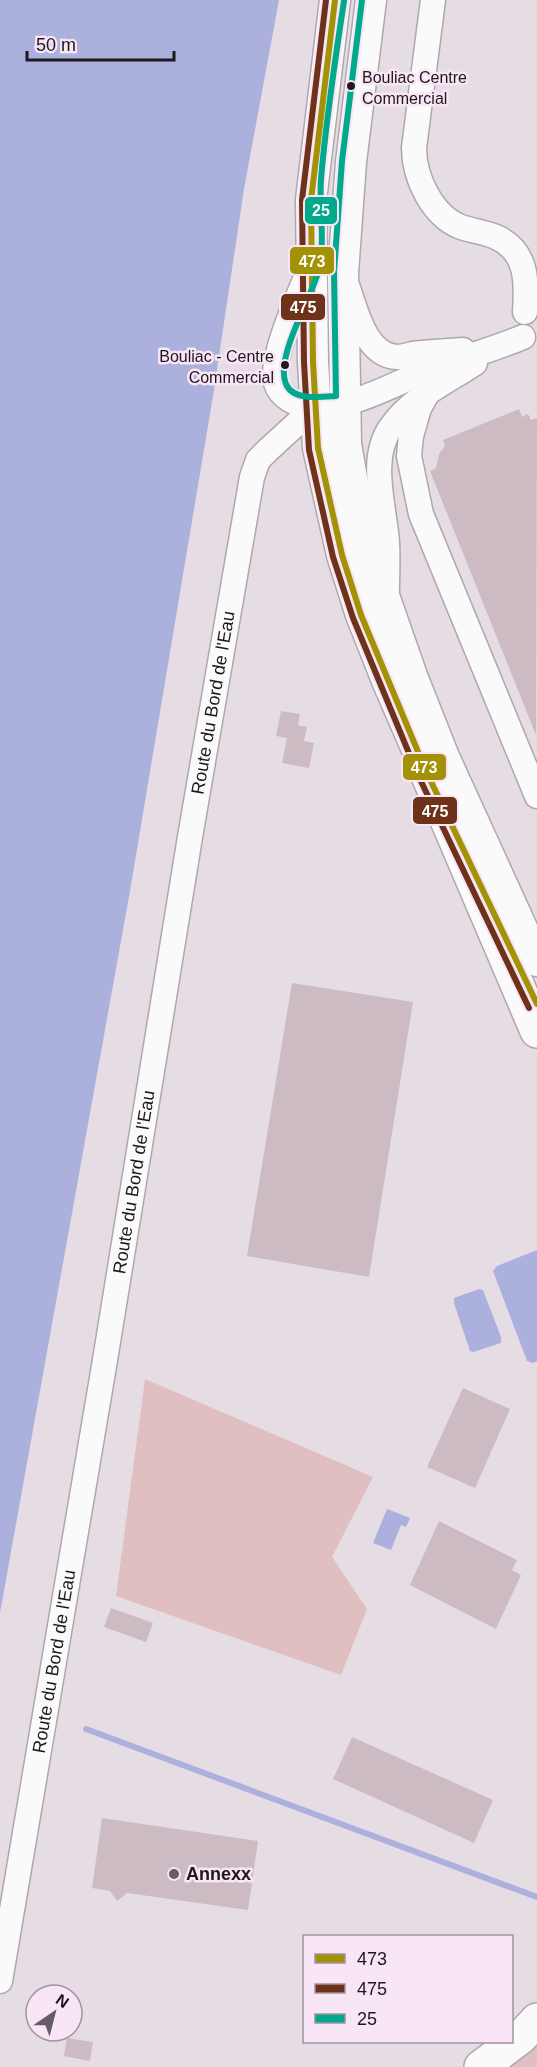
<svg xmlns="http://www.w3.org/2000/svg" width="537" height="2067" font-family="Arial,sans-serif">
<style>
.green{fill:#e0bfc1}
.water{fill:#acb0dc}
.lines{fill:none;stroke-linecap:round;stroke-linejoin:round}
.stream{stroke:#acb0dc;stroke-width:6}
.building{fill:#cdbbc3}
.minor-casing{stroke:#afa7ae;stroke-width:27}
.major-casing{stroke:#afa7ae;stroke-width:33}
.highway-casing{stroke:#afa7ae;stroke-width:36}
.minor{stroke:#fbfafb;stroke-width:24}
.major{stroke:#fbfafb;stroke-width:30}
.highway{stroke:#fbfafb;stroke-width:33}
.bus-1-casing{stroke:#f8e5f5;stroke-width:10}
.bus-2-casing{stroke:#f8e5f5;stroke-width:10}
.bus-3-casing{stroke:#f8e5f5;stroke-width:10}
.bus-1{stroke:#a39206;stroke-width:6}
.bus-2{stroke:#6e321a;stroke-width:6}
.bus-3{stroke:#00a98b;stroke-width:6}
.bus-dot{fill:#1e181d;stroke:#f8e5f5;stroke-width:2}
.poi-dot{fill:#645d63;stroke:#f8e5f5;stroke-width:2}
.labels{text-anchor:middle;dominant-baseline:central;stroke-width:5;stroke-linejoin:round;paint-order:stroke}
.bus-label{font-size:16px;fill:#1e181d;stroke:#f8e5f5;text-anchor:start}
.street-label{font-size:18px;fill:#1e181d;stroke:#f8e5f5}
.poi-label{font-size:18px;font-weight:bold;fill:#1e181d;stroke:#f8e5f5;text-anchor:start}
.line-badge{stroke:#f8e5f5;stroke-width:2}
.badge-label{font-size:16px;text-anchor:middle;font-weight:bold;fill:#fff}
</style>
<rect width="100%" height="100%" fill="#e6dce4"/>
<!-- green -->
<path class="green" d="M145,1379L373,1477L332,1557L367,1609L341,1675L116,1596Z
M537,2036V2067H500Z"/>
<!-- water -->
<path class="water" d="M0,0H279L244,189L213,396L130,891L0,1613Z
M537,1250V1361L533,1363L527,1361L493,1271L497,1266Z
M479,1289L483,1290L501,1337V1343L473,1352L470,1351L454,1303V1298Z
M387,1509L410,1518L406,1527L401,1525L391,1550L373,1543Z"/>
<g class="lines">
<!-- stream -->
<path class="stream" d="M86,1729L537,1897"/>
</g>
<!-- building -->
<path class="building" d="M519,409L522,417L528,414L531,420L537,418L536,735L430,471L436,468L439,454L445,446L443,440Z
M281,711L300,714L298,725L307,727L304,741L314,743L309,768L282,763L287,738L276,736Z
M292,983L413,1002L369,1277L247,1256Z
M463,1388L510,1409L475,1488L427,1467Z
M439,1521L517,1560L512,1570L521,1575L496,1629L410,1585Z
M111,1608L153,1623L146,1642L104,1627Z
M352,1737L493,1800L474,1843L333,1779Z
M102,1818L258,1841L248,1910L127,1893L117,1901L110,1891L92,1888Z
M67,2038L93,2042L90,2061L64,2056Z"/>
<g class="lines">
<!-- minor casing -->
<g class="minor-casing">
<g id="minor">
<path d="M433,0L414,148C414,177 432,216 461,227C472,231 485,232 496,237C528,251 527,283 525,312"/>
<path d="M309,270C299,295 269,359 276,383C278,391 284,396 290,400C328,423 388,386 424,372C457,359 490,351 523,337"/>
<path d="M348,288C356,311 366,356 397,357C405,357 413,353 421,353C435,352 449,351 463,350"/>
<path d="M427,394L419,408L411,436L409,456L421,514L537,796"/>
<path d="M387,589C387,574 388,559 387,543C385,508 368,459 391,427C411,398 447,382 475,363"/>
<path id="s1" d="M0,1981L105,1360L190,837L252,477L258,460L268,450L315,407"/>
</g>
</g>
<!-- major casing -->
<g class="major-casing">
<path id="major" d="M335,0L311,200L313,362L318,448L342,555L361,615L388,683L436,793
M371,0L351,162L343,273L346,444L355,495L367,547L412,676L444,757L537,961"/>
</g>
<!-- highway casing -->
<g class="highway-casing">
<path id="highway" d="M426,771L537,1031
M481,2067L521,2037L537,2020"/>
</g>
<!-- minor -->
<use href="#minor" class="minor"/>
<!-- major -->
<use href="#major" class="major"/>
<!-- highway -->
<use href="#highway" class="highway"/>
<!-- bus-1 casing -->
<g class="bus-1-casing">
<path id="bus-1" d="M335,0L311,200L313,362L318,448L342,555L361,615L426,771L537,1004"/>
</g>
<!-- bus-2 casing -->
<g class="bus-2-casing">
<path id="bus-2" d="M326,0L302,200L304,362L309,450L333,557L353,618L418,775L529,1008"/>
</g>
<!-- bus-3 casing -->
<g class="bus-3-casing">
<path id="bus-3" d="M344,1C335,60 326,119 321,179C319,207 325,239 320,266C314,294 274,357 286,384C293,401 321,397 336,396L334,272L342,161L362,0"/>
</g>
<!-- bus-1 -->
<use href="#bus-1" class="bus-1"/>
<!-- bus-2 -->
<use href="#bus-2" class="bus-2"/>
<!-- bus-3 -->
<use href="#bus-3" class="bus-3"/>
</g>
<!-- markers -->
<g class="bus-dot">
<circle cx="351" cy="86" r="5"/>
<circle cx="285" cy="365" r="5"/>
</g>
<circle class="poi-dot" cx="174" cy="1874" r="6"/>
<g class="labels">
<!-- bus labels -->
<g class="bus-label">
<text x="362" y="77">Bouliac Centre<tspan x="362" dy="21">Commercial</tspan></text>
<text x="274" y="356" text-anchor="end">Bouliac - Centre<tspan x="274" dy="21">Commercial</tspan></text>
</g>
<!-- street labels -->
<g class="street-label">
<text stroke="none"><textPath href="#s1" startOffset="1296">Route du Bord de l'Eau</textPath></text>
<text stroke="none"><textPath href="#s1" startOffset="810">Route du Bord de l'Eau</textPath></text>
<text stroke="none"><textPath href="#s1" startOffset="324">Route du Bord de l'Eau</textPath></text>
</g>
<!-- poi labels -->
<g class="poi-label">
<text x="186" y="1874">Annexx</text>
</g>
</g>
<g class="line-badge">
<rect x="304" y="196" width="34" height="29" rx="6" fill="#00a98b"/>
<rect x="289" y="246" width="46" height="29" rx="6" fill="#a39206"/>
<rect x="280" y="293" width="46" height="28" rx="6" fill="#6e321a"/>
<rect x="402" y="753" width="45" height="28" rx="6" fill="#a39206"/>
<rect x="412" y="796" width="46" height="29" rx="6" fill="#6e321a"/>
</g>
<g class="badge-label">
<text x="321" y="216">25</text>
<text x="312" y="267">473</text>
<text x="303" y="313">475</text>
<text x="424" y="773">473</text>
<text x="435" y="817">475</text>
</g>
<!-- legend -->
<rect x="303" y="1935" width="210" height="108" fill="#f8e5f5" stroke="#a1939f" stroke-width="1.5"/>
<rect x="315" y="1954" width="30" height="9" fill="#a39206" stroke="#a1939f" stroke-width="1.5"/>
<text x="357" y="1965" font-size="18" fill="#1e181d">473</text>
<rect x="315" y="1984" width="30" height="9" fill="#6e321a" stroke="#a1939f" stroke-width="1.5"/>
<text x="357" y="1995" font-size="18" fill="#1e181d">475</text>
<rect x="315" y="2014" width="30" height="9" fill="#00a98b" stroke="#a1939f" stroke-width="1.5"/>
<text x="357" y="2025" font-size="18" fill="#1e181d">25</text>
<!-- north arrow -->
<g transform="translate(54 2013) rotate(35)"><circle r="28" fill="#f8e5f5" stroke="#a1939f" stroke-width="1.5"/>
<path d="M0-4.5L10 22L0 15L-10 22Z" fill="#645d63"/>
<text y="-9" font-size="16" font-weight="bold" text-anchor="middle" fill="#1e181d">N</text>
</g>
<!-- scale -->
<path d="M27 51v9h147v-9" fill="none" stroke="#1e181d" stroke-width="3"/>
<text x="36" y="51" font-size="18" fill="#1e181d" stroke="#f8e5f5" stroke-width="4.5" paint-order="stroke">50 m</text>
</svg>
